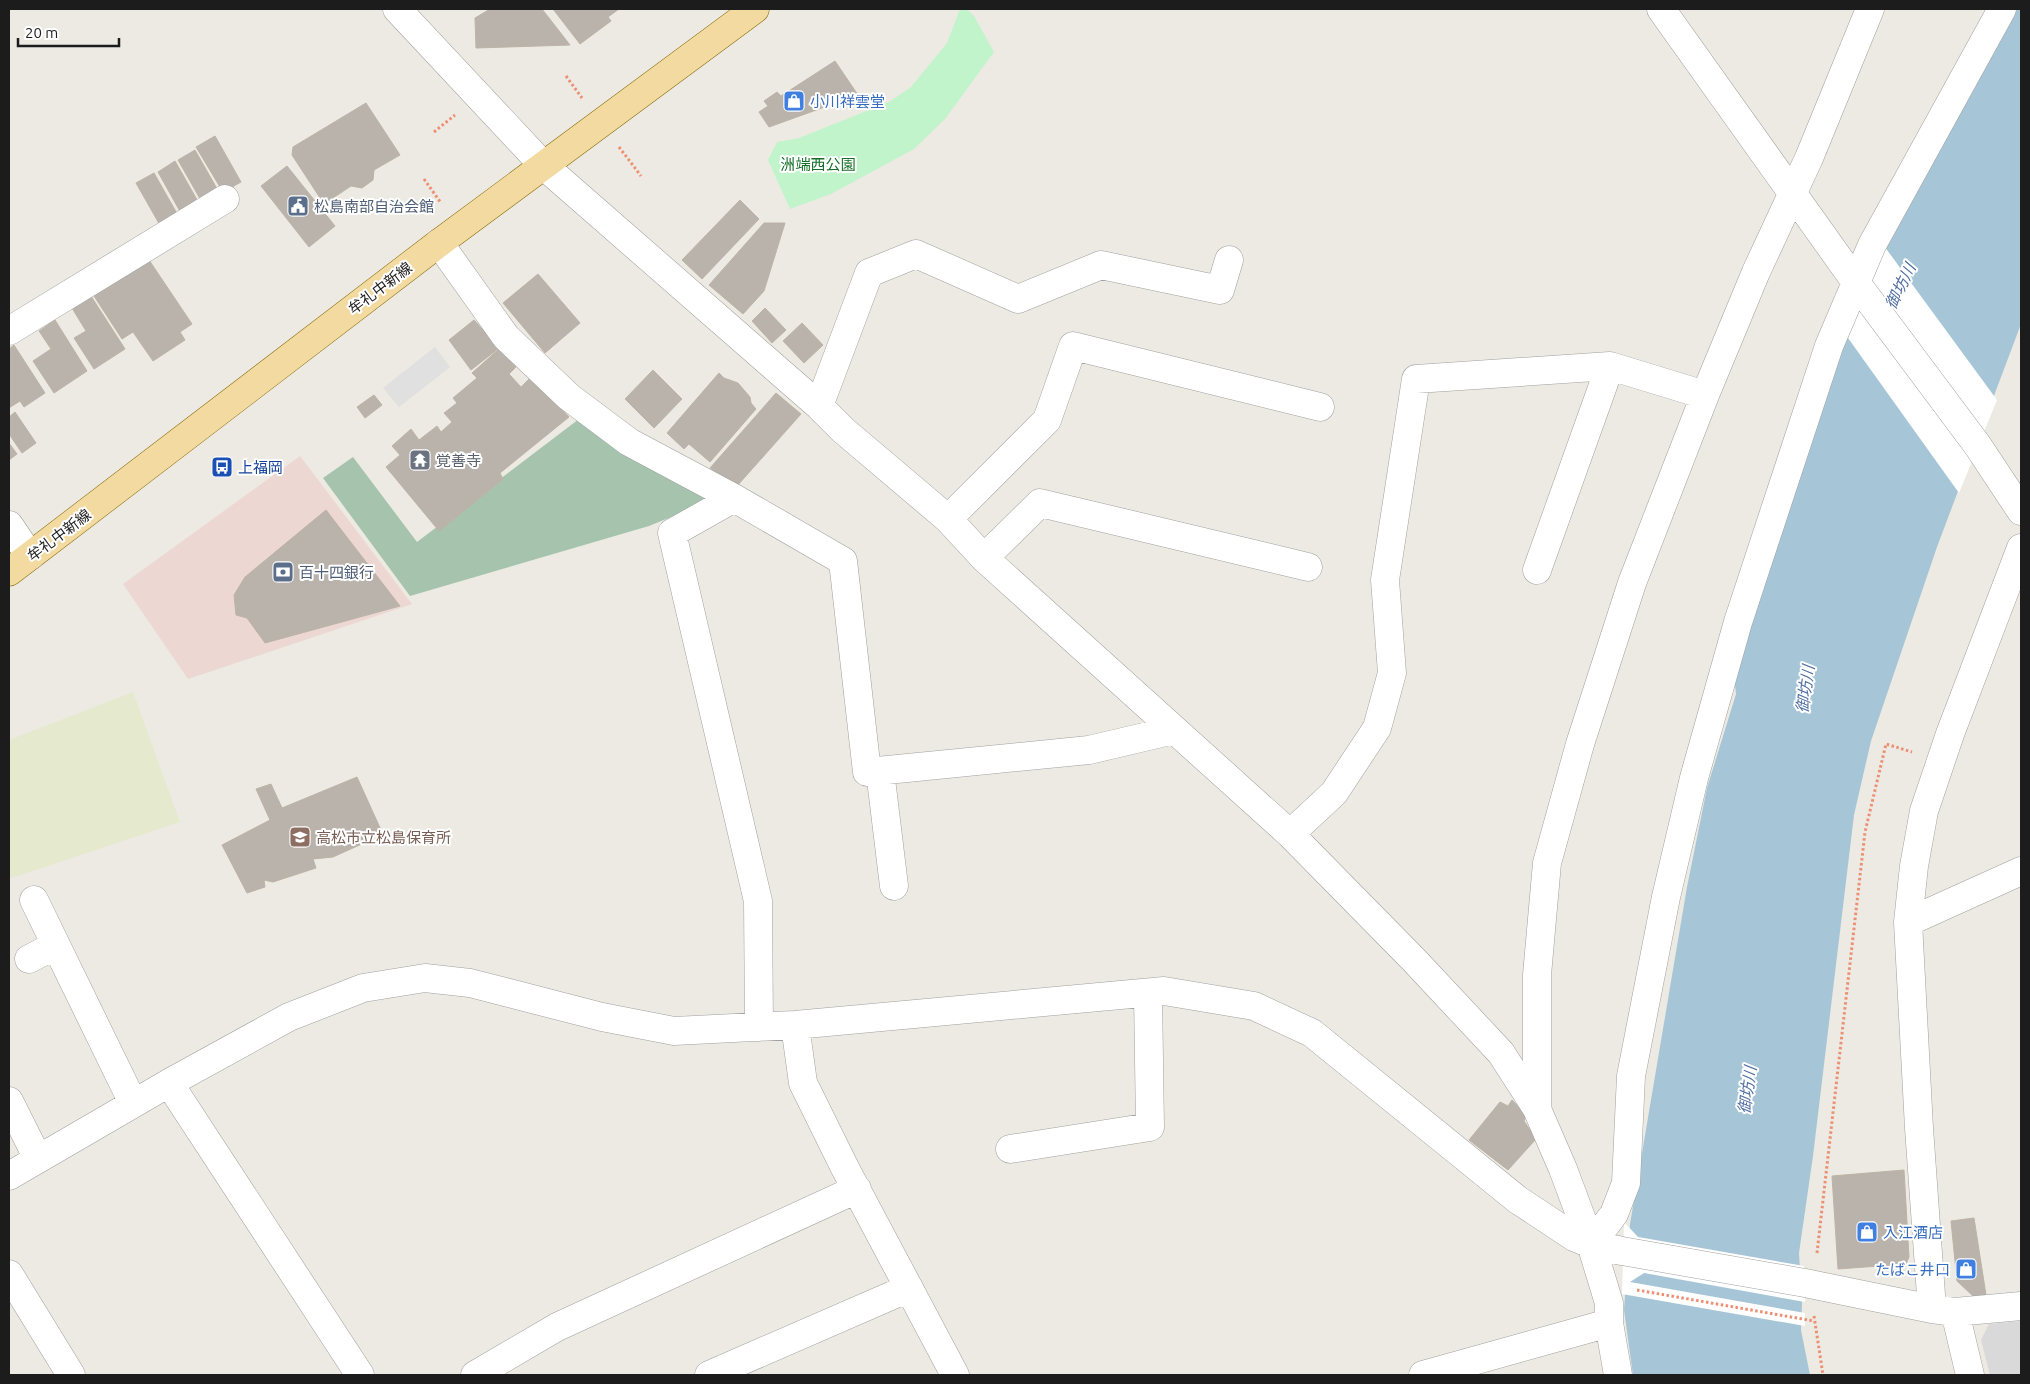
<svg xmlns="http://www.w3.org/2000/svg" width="2030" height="1384" font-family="Ubuntu,'Noto Sans JP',sans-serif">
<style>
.residential{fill:#dad9d9}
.commercial{fill:#ecd7d3}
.farmland{fill:#e5eacf}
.cemetery{fill:#a6c3ae}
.park{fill:#c2f4cc}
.parking{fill:#e0e0e0}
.water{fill:#a6c6d7}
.pier{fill:#fff}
.building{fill:#b9b3ac;stroke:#bdb3a6}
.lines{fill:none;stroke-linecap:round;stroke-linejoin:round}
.minor-casing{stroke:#a0a0a0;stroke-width:29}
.major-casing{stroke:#876e0d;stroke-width:29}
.path{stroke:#ed8f73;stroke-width:3;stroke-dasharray:2.5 2.5;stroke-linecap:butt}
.minor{stroke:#fff;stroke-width:28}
.major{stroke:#f3daa1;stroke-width:28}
.labels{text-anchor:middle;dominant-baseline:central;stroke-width:4;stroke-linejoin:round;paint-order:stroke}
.shop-label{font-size:15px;fill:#366cbe;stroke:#fff;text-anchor:start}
.park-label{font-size:15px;fill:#156f27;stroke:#fff}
.service-label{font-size:15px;fill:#4e5e75;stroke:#fff;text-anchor:start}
.street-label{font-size:15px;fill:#1c1c1c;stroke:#fff}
.worship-label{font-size:15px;fill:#5b616d;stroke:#fff;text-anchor:start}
.transit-label{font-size:15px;fill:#164399;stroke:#fff;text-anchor:start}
.education-label{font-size:15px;fill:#785e54;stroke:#fff;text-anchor:start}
.water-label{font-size:16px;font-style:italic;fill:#5270a2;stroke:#fff}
</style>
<rect width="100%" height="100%" fill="#eceae2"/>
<!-- residential -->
<path class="residential" d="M2021,1321V1375H1990L1981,1340L1989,1324Z"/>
<!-- commercial -->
<path class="commercial" d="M300,456L412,604L188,679L123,584Z"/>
<!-- farmland -->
<path class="farmland" d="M133,692L180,822L9,879V740Z"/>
<!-- cemetery -->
<path class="cemetery" d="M579,419L706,497L693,508L649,526L410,596L323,478L353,457L417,542Z"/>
<!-- park -->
<path class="park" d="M960,9H967L974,16L994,52L945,119L914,149L831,194L790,209L768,160L777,142L799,138L889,102L911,87L947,43Z"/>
<!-- parking -->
<path class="parking" d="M435,347L450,367L399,407L383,388Z"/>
<!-- water -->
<path class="water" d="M2011,9H2021V324L1937,547L1871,741L1854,815L1813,1156L1799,1253L1802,1304L1801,1330L1810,1375H1633L1624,1310L1630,1224L1687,887L1707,788L1736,694L1735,685L1736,666L1836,359L1883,242Z"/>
<!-- pier -->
<path class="pier" d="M1879,239L1997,400L1959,493L1843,331Z
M1624,1222L1638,1237L1804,1266L1805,1302L1644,1273L1630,1282L1805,1313V1326L1622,1294Z"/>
<!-- building -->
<path class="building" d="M490,9H542L570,45L476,48L475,18Z
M553,9H602L611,21L580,44Z
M602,9H619L608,17Z
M835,61L858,95L769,127L759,112L768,106L764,101L777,92L781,96Z
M366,103L400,155L374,170L373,180L362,188L351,186L324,204L292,155L293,147Z
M215,136L241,182L223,192L196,147Z
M195,150L220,194L203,204L178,160Z
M175,161L200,205L182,215L158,172Z
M287,166L335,226L309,247L261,186Z
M154,173L179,217L161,227L136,183Z
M740,200L759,219L702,279L682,260Z
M764,223H785L764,291L743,314L709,285Z
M149,260L192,324L180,332L185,340L153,361L133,332L122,339L94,296Z
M538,274L580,323L545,353L503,303Z
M91,296L125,349L94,369L74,338L86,331L72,308Z
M765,308L786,330L772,343L752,321Z
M55,320L87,371L54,393L33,361L51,349L39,331Z
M474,320L499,348L471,370L449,340Z
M802,323L823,345L804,363L783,341Z
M14,345L45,393L24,407L20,401L9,408V349Z
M500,348L516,367L509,374L521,387L532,376L569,417L500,473L503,479L439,531L386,467L400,455L392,446L411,429L419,440L437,426L441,432L452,422L444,413L457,403L453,398L477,378L472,373Z
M653,370L682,399L654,428L625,399Z
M719,373L724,378L738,383L750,397L751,403L756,409L710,462L689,444L684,449L667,433Z
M776,393L801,414L737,486L710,468Z
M374,395L382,405L365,418L357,407Z
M15,412L36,443L22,453L9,434V417Z
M9,443L17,454L9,460Z
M326,510L400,606L265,643L247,618L236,615L234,595L245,577Z
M357,777L381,830L363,837L364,843L333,857L313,859L316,868L273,882L264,880L265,887L247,893L222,845L270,820L256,789L271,784L282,808Z
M1512,1100L1526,1115L1524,1121L1536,1139L1508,1170L1469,1140L1500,1102L1508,1106Z
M1904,1170L1909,1257L1906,1264L1838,1269L1832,1176Z
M1974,1218L1986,1295L1974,1297L1957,1281L1951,1221Z"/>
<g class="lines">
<!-- minor casing -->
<g class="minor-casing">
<path id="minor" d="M397,9L543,165L819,406L843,430L948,519L984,558L1290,834L1414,960L1501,1053L1537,1109L1563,1169L1591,1244L1609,1303V1323L1618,1375
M1661,9L1860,288L1978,446L2021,511
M439,243L506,337L569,397L629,442L734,498L843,561L867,772L1089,750L1174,730
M9,331L225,199
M819,406L869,273L916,254L1018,299L1101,265L1220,290L1229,260
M734,498L672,533L758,901L759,1027
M948,519L1047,420L1073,346L1320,407
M9,525L30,556
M984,558L1040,503L1308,567
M1537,570L1610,366
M880,771L894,886
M1290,834L1334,793L1377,728L1392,673L1385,580L1416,379L1610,366L1705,395
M34,900L133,1103
M1908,922L2021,871
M29,959L56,945
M795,1025L803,1083L845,1168L955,1375
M169,1083L360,1375
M9,1101L38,1159
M1537,1109V975L1547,863L1580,744L1632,583L1705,395L1756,272L1809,158L1870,9
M1010,1149L1150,1127L1148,993
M9,1176L169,1083L289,1017L363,988L425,978L470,983L602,1017L674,1031L795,1025L1164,991L1254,1006L1312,1033L1518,1200L1574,1237L1591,1244L1622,1251L1805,1283L1932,1309L1955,1312L2021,1306
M1591,1244L1614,1214L1626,1183L1631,1076L1666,897L1694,778L1738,622L1829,346L1872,245L2002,9
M9,1274L71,1375
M1932,1309L1919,1128L1908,922L1914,866L1924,811L1950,734L2021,548
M1955,1312L1970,1375
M475,1375L557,1327L857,1189
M709,1375L909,1288
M1423,1375L1609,1323"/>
</g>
<!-- major casing -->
<g class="major-casing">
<path id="major" d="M9,572L439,243L755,9"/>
</g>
<!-- path -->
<path class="path" d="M566,76L582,98
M434,132L455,115
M619,147L641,176
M424,179L441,203
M1817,1253L1865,832L1886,744L1912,752
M1637,1290L1814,1321
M1814,1316L1823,1375"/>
<!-- minor -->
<use href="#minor" class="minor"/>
<!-- major -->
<use href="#major" class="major"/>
</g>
<!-- icons -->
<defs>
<g id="shop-square" transform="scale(1.125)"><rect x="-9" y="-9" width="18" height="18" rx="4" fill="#3f7fe0" stroke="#fff"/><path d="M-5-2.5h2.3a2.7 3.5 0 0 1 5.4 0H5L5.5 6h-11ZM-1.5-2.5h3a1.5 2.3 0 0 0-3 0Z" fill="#fff"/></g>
<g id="civic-square" transform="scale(1.125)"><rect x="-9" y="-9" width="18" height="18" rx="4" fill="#5c6f8a" stroke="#fff"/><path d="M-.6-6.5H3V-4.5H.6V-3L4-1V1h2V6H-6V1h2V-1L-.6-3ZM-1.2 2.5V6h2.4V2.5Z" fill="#fff"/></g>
<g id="temple-square" transform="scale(1.125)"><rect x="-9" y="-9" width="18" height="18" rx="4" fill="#6b7280" stroke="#fff"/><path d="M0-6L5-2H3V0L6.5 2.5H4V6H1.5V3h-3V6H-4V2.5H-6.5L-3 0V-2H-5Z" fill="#fff"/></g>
<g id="bus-square" transform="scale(1.125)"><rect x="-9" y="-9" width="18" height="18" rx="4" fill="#1a4fb4" stroke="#fff"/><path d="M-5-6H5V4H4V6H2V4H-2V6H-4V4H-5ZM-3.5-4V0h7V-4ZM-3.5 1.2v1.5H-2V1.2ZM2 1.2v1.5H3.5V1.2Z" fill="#fff"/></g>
<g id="bank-square" transform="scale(1.125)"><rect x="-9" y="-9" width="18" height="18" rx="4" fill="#5c6f8a" stroke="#fff"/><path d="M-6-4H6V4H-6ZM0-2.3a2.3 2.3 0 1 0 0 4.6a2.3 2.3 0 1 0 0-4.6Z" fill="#fff"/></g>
<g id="school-square" transform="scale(1.125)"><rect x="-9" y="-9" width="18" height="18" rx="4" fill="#8d6e63" stroke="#fff"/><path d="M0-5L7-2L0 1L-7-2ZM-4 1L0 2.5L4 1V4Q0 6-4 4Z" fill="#fff"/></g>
</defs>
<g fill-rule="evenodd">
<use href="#shop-square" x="794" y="101"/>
<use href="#civic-square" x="298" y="206"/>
<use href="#temple-square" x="420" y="460"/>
<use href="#bus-square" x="222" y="467"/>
<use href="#bank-square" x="283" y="572"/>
<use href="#school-square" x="300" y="837"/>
<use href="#shop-square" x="1867" y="1232"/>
<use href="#shop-square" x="1966" y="1269"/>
</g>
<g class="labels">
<!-- shop labels -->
<g class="shop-label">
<text x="810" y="101">小川祥雲堂</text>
<text x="1883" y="1232">入江酒店</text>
<text x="1950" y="1269" text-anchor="end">たばこ井口</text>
</g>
<!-- park labels -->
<g class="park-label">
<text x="818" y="164">洲端西公園</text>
</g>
<!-- service labels -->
<g class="service-label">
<text x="314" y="206">松島南部自治会館</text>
<text x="299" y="572">百十四銀行</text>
</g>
<!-- street labels -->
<g class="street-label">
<text transform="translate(380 288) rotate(-37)">牟礼中新線</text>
<text transform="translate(59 535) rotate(-37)">牟礼中新線</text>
</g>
<!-- worship labels -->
<g class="worship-label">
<text x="436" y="460">覚善寺</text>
</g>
<!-- transit labels -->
<g class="transit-label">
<text x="238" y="467">上福岡</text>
</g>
<!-- education labels -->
<g class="education-label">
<text x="316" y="837">高松市立松島保育所</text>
</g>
<!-- water labels -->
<g class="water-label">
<text transform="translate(1900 286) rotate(-64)">御坊川</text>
<text transform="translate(1805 689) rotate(-82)">御坊川</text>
<text transform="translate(1747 1090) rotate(-82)">御坊川</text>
</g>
</g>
<!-- border -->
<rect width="2030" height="1384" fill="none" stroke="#1c1c1c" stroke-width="20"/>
<!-- scale -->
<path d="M18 38v8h101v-8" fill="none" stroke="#1c1c1c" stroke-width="2.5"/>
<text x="25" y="38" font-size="15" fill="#1c1c1c" stroke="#ffffff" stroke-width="4" paint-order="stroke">20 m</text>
</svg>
